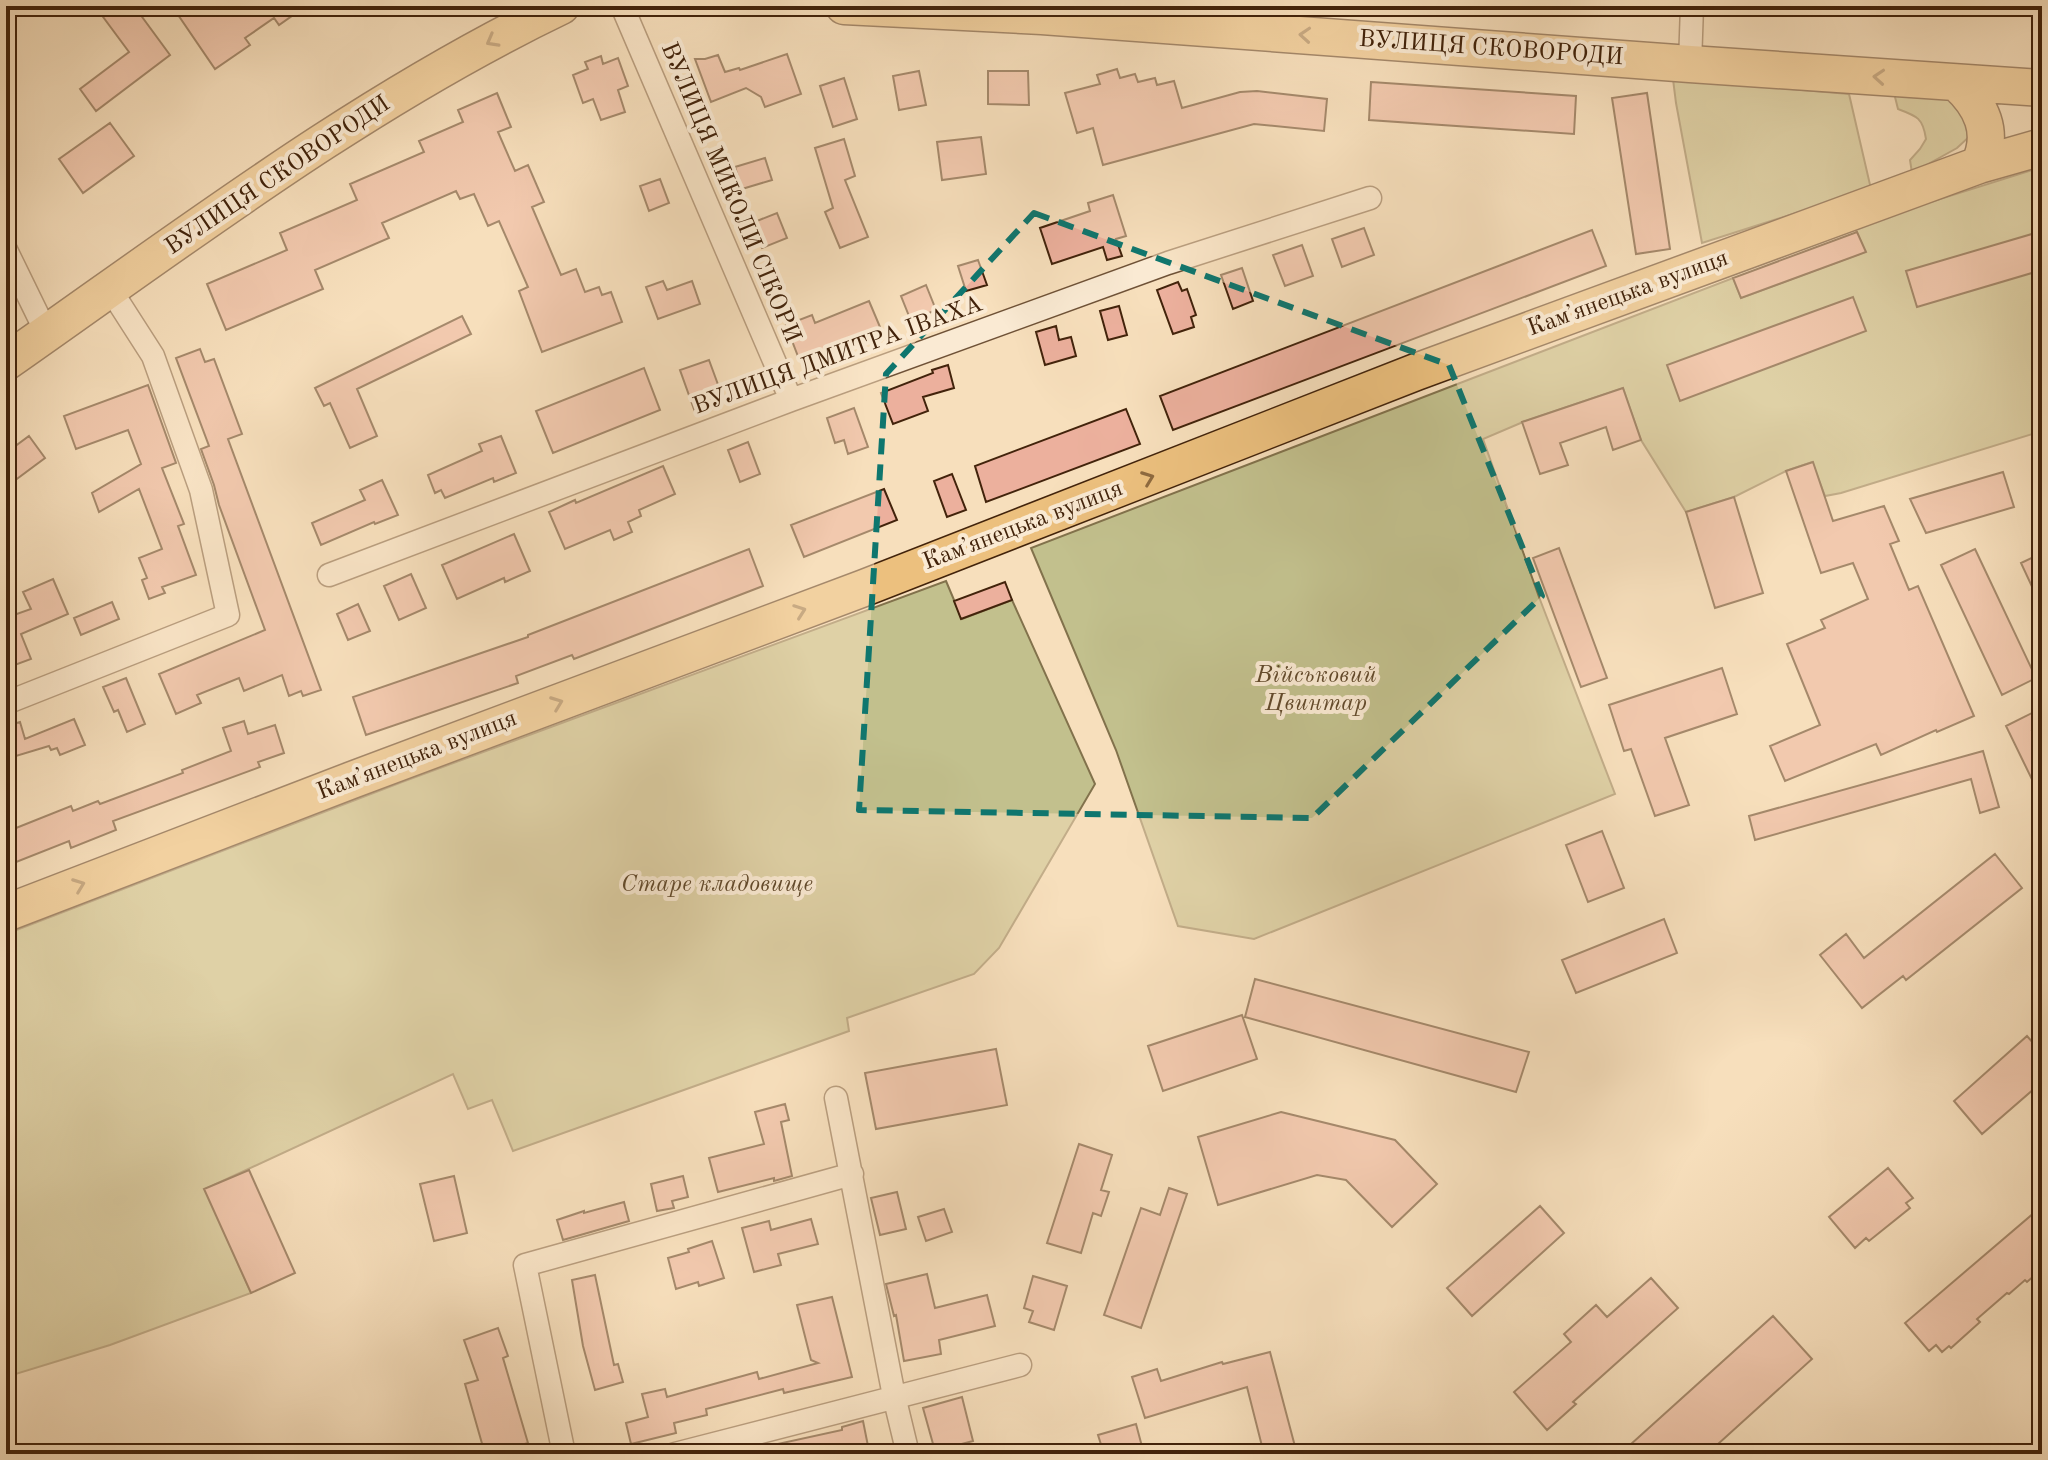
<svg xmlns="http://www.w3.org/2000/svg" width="2048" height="1460" font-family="'Old Standard TT',serif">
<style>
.green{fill:#c2c08d;stroke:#82724c;stroke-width:2}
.building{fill:#ecb09d;stroke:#42230b;stroke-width:2}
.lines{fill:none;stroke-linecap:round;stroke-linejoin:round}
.minor-casing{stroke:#6f5237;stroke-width:25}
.primary-casing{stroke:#42230b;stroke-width:39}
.minor{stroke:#faead3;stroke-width:22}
.primary{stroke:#ecc07e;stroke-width:36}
.oneway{stroke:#8e6a3f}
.marked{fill:none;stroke:#0f766e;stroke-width:6;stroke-dasharray:16 10;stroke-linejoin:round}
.labels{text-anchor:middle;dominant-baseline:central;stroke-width:8;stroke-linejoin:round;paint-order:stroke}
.street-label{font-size:24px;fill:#42230b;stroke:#faead3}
.park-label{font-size:24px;font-style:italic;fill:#624a2c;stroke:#faead3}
</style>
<rect width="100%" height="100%" fill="#f7dfbc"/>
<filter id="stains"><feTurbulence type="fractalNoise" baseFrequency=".0025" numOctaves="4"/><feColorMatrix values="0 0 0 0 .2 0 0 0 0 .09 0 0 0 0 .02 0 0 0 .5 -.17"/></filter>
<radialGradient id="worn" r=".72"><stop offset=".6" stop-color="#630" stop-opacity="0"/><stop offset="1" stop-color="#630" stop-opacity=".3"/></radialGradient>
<!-- green -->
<path class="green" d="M1673,79L1849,94L1871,189L1702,243L1676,103Z
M1894,93L1958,100L1970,136L1957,148L1912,173L1910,160L1920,149L1926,139C1923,118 1917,116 1898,109Z
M2042,167V431L1841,493L1825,496L1812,462L1786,471L1734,497L1686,512L1641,440L1623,388L1523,422L1483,439L1539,597L1615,794L1254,939L1178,926L1116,750L1031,548L1733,278L1741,298L1865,252L1854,226Z
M946,581L962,619L1012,600L1095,784L999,948L974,974L847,1018L849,1031L513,1151L492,1100L468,1109L453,1074L205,1189L251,1293L110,1345L6,1377V934L402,782Z"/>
<!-- building -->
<path class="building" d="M95,6H134L170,55L96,111L80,89L129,52Z
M172,6H306L279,25L274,18L245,38L250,45L215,69Z
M787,54L801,94L765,107L761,97L746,88L711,102L695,59H705L718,55L725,72L739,68L740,70Z
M601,56L603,64L618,58L628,86L618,90L625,112L601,120L593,99L583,103L573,75L588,69L585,62Z
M1117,69L1120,78L1135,74L1138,82L1155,78L1157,85L1174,81L1182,108L1240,92L1257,91L1327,99L1324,131L1254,124L1103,165L1093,128L1077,133L1065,93L1100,84L1097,75Z
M919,71L926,105L899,110L893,76Z
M988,71H1028L1029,105L988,104Z
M844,78L857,119L833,127L820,86Z
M1371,82L1576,96L1574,134L1369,120Z
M497,93L511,127L498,132L515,171L528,165L544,202L532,207L561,275L576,269L585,292L599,287L602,295L611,292L622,322L542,352L519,291L528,287L499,221L488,226L474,194L460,199L456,191L382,223L389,238L315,270L323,289L226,330L207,284L287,250L280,233L357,200L350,184L424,152L419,141L463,122L458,110Z
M1647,93L1670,249L1636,254L1612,98Z
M110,123L134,156L83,193L59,159Z
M981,137L986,174L942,180L937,142Z
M844,139L855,176L845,180L868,237L840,248L825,212L833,208L815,148Z
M765,158L772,180L742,189L735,167Z
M660,179L669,203L649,211L640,186Z
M1113,195L1126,236L1116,239L1122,256L1107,260L1103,247L1052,264L1040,228L1090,211L1088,203Z
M777,213L787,238L762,248L752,223Z
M1364,228L1374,255L1342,267L1332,239Z
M1592,230L1606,266L1173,430L1160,396Z
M2042,231V270L1917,307L1906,271Z
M1857,232L1866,252L1741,298L1733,278Z
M1302,245L1313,276L1285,286L1273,255Z
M978,260L987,285L966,291L958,266Z
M1242,268L1253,301L1233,309L1221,275Z
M663,281L667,290L692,281L700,304L658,319L646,287Z
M1178,282L1182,291L1187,289L1196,315L1191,317L1194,327L1173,334L1157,290Z
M926,285L936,310L911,321L901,296Z
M1853,297L1866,331L1680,401L1667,365Z
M869,301L880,327L799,359L786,325L812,315L815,323Z
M1119,306L1127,335L1108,340L1100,311Z
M462,316L471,334L357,389L377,436L350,448L330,403L324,406L315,388Z
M1056,326L1059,340L1071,337L1076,356L1045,365L1036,332Z
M200,349L205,362L214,359L242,434L228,439L321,690L303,696L301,691L289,696L282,675L244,691L239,678L197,695L201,703L176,714L159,674L265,630L219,505L214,485L201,449L209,446L176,358Z
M709,360L724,401L695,412L680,370Z
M948,365L954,388L923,397L928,411L893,424L881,393L933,373L932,370Z
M644,368L660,410L553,453L536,411Z
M148,385L176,463L162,468L184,524L178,526L196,575L162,587L165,593L149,599L142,580L147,578L139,558L162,549L139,489L99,512L92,493L141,464L128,430L76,449L64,416Z
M1623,388L1641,440L1613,450L1606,427L1560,443L1568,465L1540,474L1522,422Z
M854,408L868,447L848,454L844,440L835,443L827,418Z
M1126,409L1140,444L986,502L975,466Z
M29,436L45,458L6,487V453Z
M501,436L516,473L494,482L493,478L445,498L441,490L435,493L428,475L482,451L479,444Z
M748,442L760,474L740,482L728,450Z
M1813,462L1833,521L1884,506L1899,541L1890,544L1909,590L1918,586L1974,716L1937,732L1936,730L1881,755L1876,744L1785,781L1770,746L1820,725L1787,644L1825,628L1821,620L1868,599L1853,563L1821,573L1786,471Z
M663,466L675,494L639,510L641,516L628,522L632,532L614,540L610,530L565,549L549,512L575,500L576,503Z
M2003,472L2014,507L1926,533L1910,499Z
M952,474L966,510L947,517L934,481Z
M382,480L398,515L375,524L374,522L321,545L312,523L365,500L360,490Z
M884,489L897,520L804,557L791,525Z
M1734,497L1763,593L1715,608L1686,512Z
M514,534L530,571L505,582L504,578L457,599L442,565Z
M1559,548L1607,678L1581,687L1533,558Z
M749,549L763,586L574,659L572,655L516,676L518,683L366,735L353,697L528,637V635Z
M1975,549L2036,678L2002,695L1941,565Z
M2042,553V608L2021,563Z
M411,574L426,608L399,620L384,586Z
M53,579L68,614L21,634L31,659L12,666L6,650V598H8L14,615L31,609L23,592Z
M1005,582L1012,600L961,619L954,601Z
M112,602L119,619L81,635L74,618Z
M358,604L370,631L348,640L337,614Z
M1722,668L1737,714L1665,738L1689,805L1655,816L1631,749L1624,751L1609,705Z
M126,678L145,724L127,732L118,710L114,712L103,687Z
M2042,708V727L2032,731L2042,751V800L2006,726Z
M74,719L85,745L60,755L57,748L51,750L49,746L6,759V726L20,722L25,739Z
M244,721L248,734L275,725L284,753L258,762L260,767L113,821L116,830L71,848L69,841L6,866V832L71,806L73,811L98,801L100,804L183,773L182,770L231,751L223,728Z
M1983,751L1999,807L1980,813L1971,779L1755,840L1749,816Z
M1602,831L1624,888L1588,902L1566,845Z
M1995,854L2022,888L1906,980L1903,976L1862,1008L1820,955L1846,934L1864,958Z
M1664,919L1677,953L1576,993L1562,960Z
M1255,979L1529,1052L1516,1092L1245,1017Z
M1242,1015L1257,1059L1163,1091L1148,1046Z
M2027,1036L2042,1053V1082L1982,1134L1954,1101Z
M996,1049L1007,1105L876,1129L865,1073Z
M785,1104L789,1120L781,1122L792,1176L774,1181V1178L718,1192L709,1158L764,1144L755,1112Z
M1281,1112L1395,1140L1437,1184L1392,1227L1346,1180L1317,1175L1218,1205L1198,1137Z
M1079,1144L1112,1155L1101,1190L1109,1192L1101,1216L1093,1213L1081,1253L1047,1243Z
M1888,1168L1913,1198L1906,1203L1910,1208L1869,1241L1866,1238L1855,1248L1829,1217Z
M249,1170L295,1273L251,1293L204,1189Z
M454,1176L467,1233L434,1241L420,1184Z
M683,1176L688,1197L672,1201L674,1208L657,1211L651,1184Z
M1169,1188L1187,1194L1141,1328L1104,1315L1141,1208L1160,1215Z
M897,1192L906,1229L880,1235L871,1198Z
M624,1202L629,1221L563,1240L557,1220L584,1211V1213Z
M1540,1206L1564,1233L1472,1316L1447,1288Z
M2042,1206V1269L2027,1282L2025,1280L2009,1294L2007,1293L1977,1319L1980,1322L1951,1348L1949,1346L1942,1352L1936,1345L1929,1351L1905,1323Z
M944,1209L952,1232L926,1241L918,1217Z
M811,1219L818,1244L778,1254L781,1265L754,1272L742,1228L769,1221L771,1230Z
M712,1241L724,1278L699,1286L698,1282L676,1289L668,1258L689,1252L688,1249Z
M927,1274L935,1308L987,1295L995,1326L939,1340L941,1354L904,1361L896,1315L894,1316L886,1284Z
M595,1275L614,1365L618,1364L623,1382L595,1390L583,1346L572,1280Z
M1033,1276L1067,1286L1054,1330L1029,1322L1033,1311L1024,1308Z
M1651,1278L1678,1308L1573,1402L1576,1404L1547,1430L1514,1392L1571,1342L1564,1334L1596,1305L1607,1317Z
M832,1297L852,1377L784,1393L783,1389L706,1409L707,1415L674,1423L676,1433L631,1444L626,1423L648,1417L642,1394L665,1389L667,1397L757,1372L759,1379L818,1363L811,1360L797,1305Z
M1773,1316L1812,1359L1707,1454H1620Z
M498,1328L508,1356L503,1358L528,1443L492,1454H485L465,1384L478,1380L464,1340Z
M1270,1352L1297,1454H1264L1247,1387L1145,1418L1132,1377L1157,1369L1161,1381L1222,1362L1223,1364Z
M962,1397L973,1441L935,1451L923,1408Z
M863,1421L869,1451L854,1454H765L764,1447L842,1430V1427Z
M1136,1424L1144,1454H1104L1098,1435Z"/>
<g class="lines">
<!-- minor casing -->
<g class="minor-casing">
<path id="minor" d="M622,6L791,400
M1690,64L1692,6
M6,250L47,334
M329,575L791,400L1168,263L1370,198
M6,703L228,615L201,490L153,356L110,289
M836,1098L894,1396L908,1454
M564,1454L525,1265L852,1174
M675,1454L1020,1365"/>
</g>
<!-- primary casing -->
<g class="primary-casing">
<path id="primary" d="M844,6L1042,16L1690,64L2042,88
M1957,83C1981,105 1995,132 1979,165
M6,362C186,236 363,101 561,6
M6,913L352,780L864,588L1416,372L1979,165L2042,147"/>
</g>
<!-- minor -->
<use href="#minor" class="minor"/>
<!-- primary -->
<use href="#primary" class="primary"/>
</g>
<!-- one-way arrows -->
<defs><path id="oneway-chevron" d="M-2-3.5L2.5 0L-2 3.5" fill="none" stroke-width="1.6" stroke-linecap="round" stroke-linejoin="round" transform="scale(2)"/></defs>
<g class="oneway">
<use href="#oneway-chevron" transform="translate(1305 35) rotate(-176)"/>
<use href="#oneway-chevron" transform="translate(492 41) rotate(151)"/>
<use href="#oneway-chevron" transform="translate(1879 77) rotate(-176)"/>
<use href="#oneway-chevron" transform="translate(1148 478) rotate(-21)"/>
<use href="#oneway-chevron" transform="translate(800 611) rotate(-20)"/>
<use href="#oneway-chevron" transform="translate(557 703) rotate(-21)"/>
<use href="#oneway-chevron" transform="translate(79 885) rotate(-21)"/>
</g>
<!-- marked area -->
<path d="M0 0H2048V1460H0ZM1034,213L1449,365L1542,596L1312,818L859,810L886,374Z" fill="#f7dfbc" fill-opacity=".55" fill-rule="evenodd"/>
<path class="marked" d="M1034,213L1449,365L1542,596L1312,818L859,810L886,374Z"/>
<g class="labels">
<!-- street labels -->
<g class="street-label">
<text transform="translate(1491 49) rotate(4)">ВУЛИЦЯ СКОВОРОДИ</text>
<text transform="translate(278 176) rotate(-34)">ВУЛИЦЯ СКОВОРОДИ</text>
<text transform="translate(730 193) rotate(67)">ВУЛИЦЯ МИКОЛИ СІКОРИ</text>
<text transform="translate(1628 294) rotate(-20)">Камʼянецька вулиця</text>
<text transform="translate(838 356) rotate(-20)">ВУЛИЦЯ ДМИТРА ІВАХА</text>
<text transform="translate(1023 526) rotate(-21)">Камʼянецька вулиця</text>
<text transform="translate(417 756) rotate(-21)">Камʼянецька вулиця</text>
</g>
<!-- park labels -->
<g class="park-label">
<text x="1316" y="676">Військовий<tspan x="1316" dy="28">Цвинтар</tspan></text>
<text x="717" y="885">Старе кладовище</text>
</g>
</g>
<!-- margin -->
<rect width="2048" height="1460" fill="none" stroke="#f7dfbc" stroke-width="32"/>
<rect x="8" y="8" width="2032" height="1444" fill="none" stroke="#42230b" stroke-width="4"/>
<rect x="16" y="16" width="2016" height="1428" fill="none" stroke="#42230b" stroke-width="2"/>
<rect width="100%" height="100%" filter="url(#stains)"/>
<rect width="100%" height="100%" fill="url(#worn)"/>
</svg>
